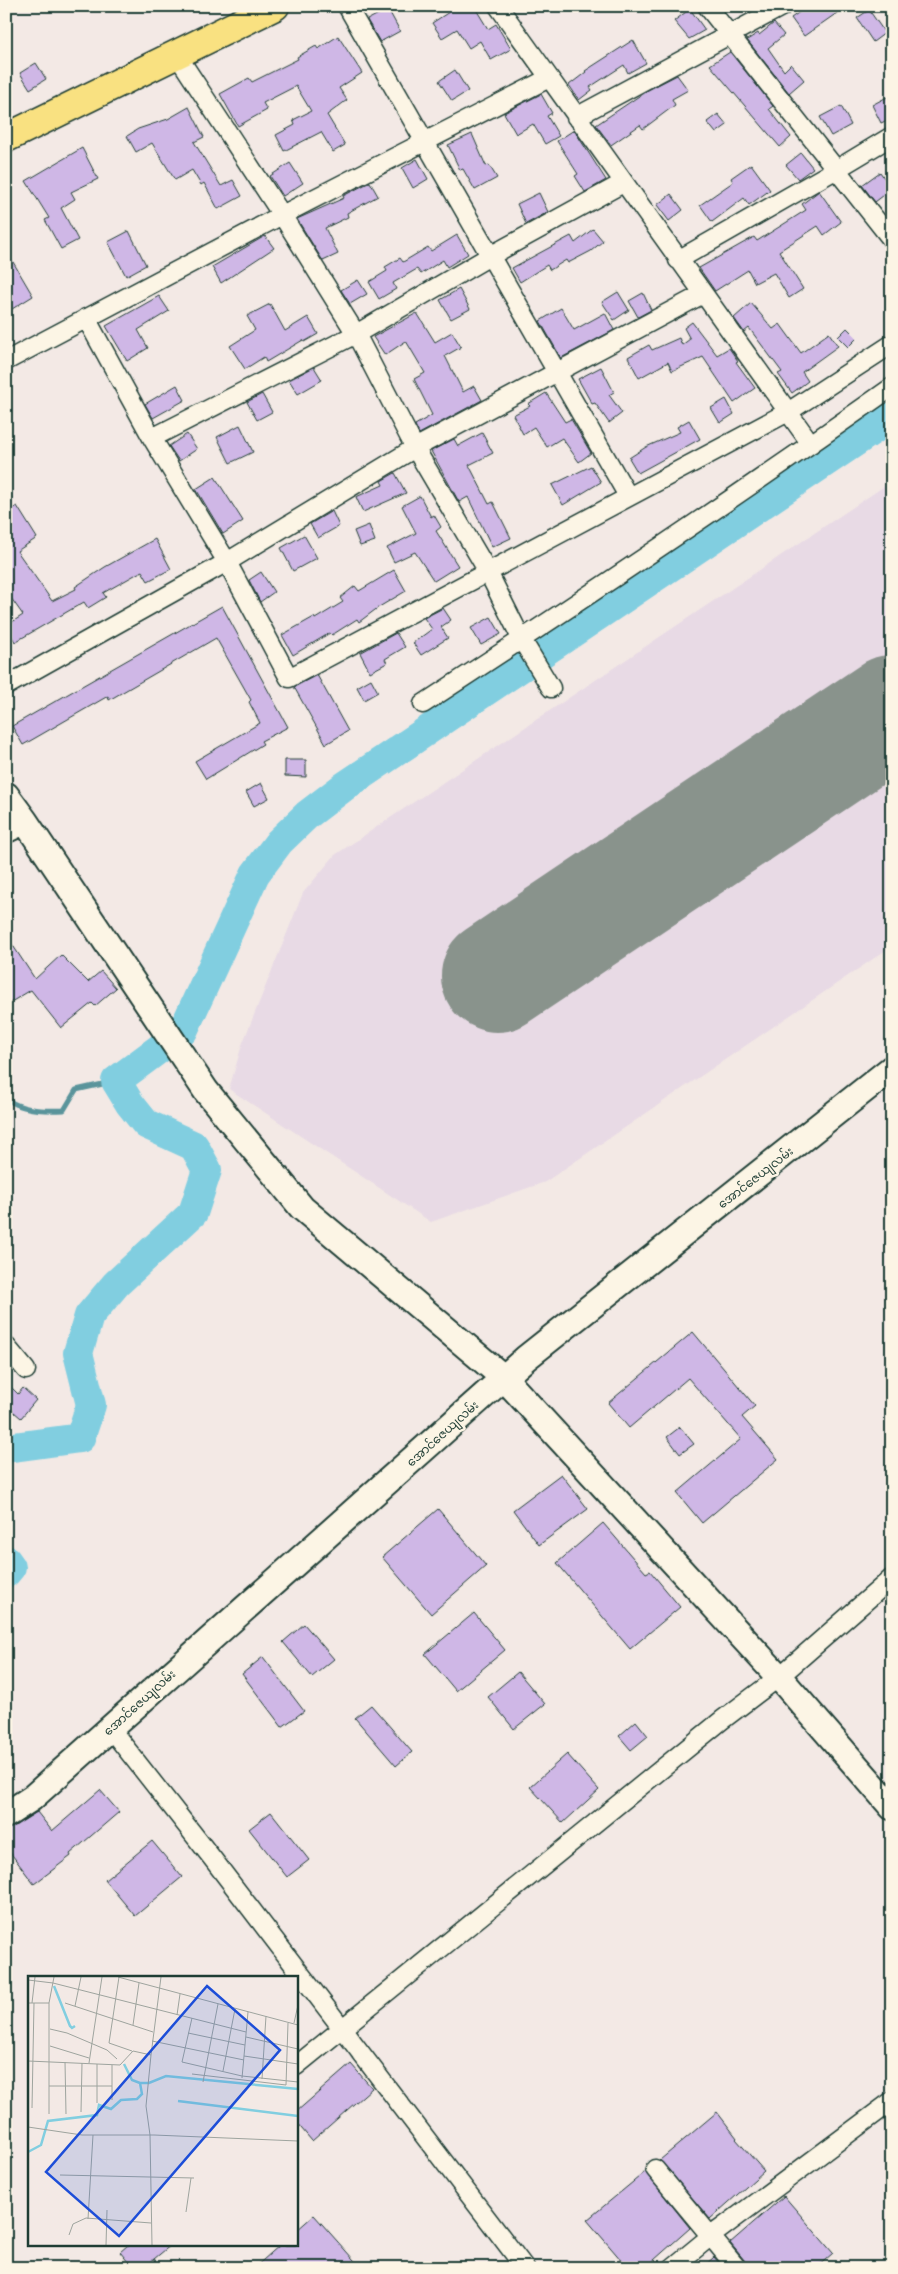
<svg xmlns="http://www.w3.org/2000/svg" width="898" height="2274" font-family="Mali,'Noto Sans Myanmar',sans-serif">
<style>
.built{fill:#e8dae5}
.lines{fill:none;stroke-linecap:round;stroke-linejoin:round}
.stream{stroke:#5a949b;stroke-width:5}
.river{stroke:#81cee0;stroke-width:30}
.runway{stroke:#89938c;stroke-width:112}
.building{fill:#cfb7e6;stroke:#1f3d34}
.street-casing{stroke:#1f3d34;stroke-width:21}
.secondary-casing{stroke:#1f3d34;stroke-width:29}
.highway-casing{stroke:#1f3d34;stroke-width:31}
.street{stroke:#fcf5e5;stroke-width:18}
.secondary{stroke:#fcf5e5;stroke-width:25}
.highway{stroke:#f9e181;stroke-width:28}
.labels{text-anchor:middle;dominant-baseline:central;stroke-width:5;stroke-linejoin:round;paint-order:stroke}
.street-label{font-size:12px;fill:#1f3d34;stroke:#fcf5e5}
.inset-river{fill:none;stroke:#81cee0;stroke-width:2.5}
.inset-road{fill:none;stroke:#9ea49e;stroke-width:1}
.view{fill:#1d4ed8;fill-opacity:0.15;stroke:#1d4ed8;stroke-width:2.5}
.inset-edge{fill:none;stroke:#1f3d34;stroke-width:2.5}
</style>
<rect width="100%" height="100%" fill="#f3e9e5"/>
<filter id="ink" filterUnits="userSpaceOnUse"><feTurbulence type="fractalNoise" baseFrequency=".02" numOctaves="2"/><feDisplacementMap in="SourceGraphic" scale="10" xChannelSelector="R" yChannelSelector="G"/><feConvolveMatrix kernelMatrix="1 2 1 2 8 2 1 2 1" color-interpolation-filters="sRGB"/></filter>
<g filter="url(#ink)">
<!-- built -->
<path class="built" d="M892,481V946L545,1182L431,1222L229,1089L242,1045L303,893L335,855Z"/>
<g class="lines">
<!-- stream -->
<path class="stream" d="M6,1098C20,1111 46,1111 64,1110L76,1090L116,1081"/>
<!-- river -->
<path class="river" d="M6,1448L80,1438L91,1405L78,1353L89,1316L116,1284L193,1213L207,1170L194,1146L146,1124L130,1104L116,1081L183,1031L255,874L279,842L307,815L345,786L892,417
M6,1560L11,1567L6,1573"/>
<!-- runway -->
<path class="runway" d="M497,976L892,711"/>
</g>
<!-- building -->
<path class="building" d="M446,6H474L488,29L496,24L511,49L491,60L480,41L469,48L457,29L442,38L432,23L449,12Z
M808,6H847L804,36L791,18Z
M388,9L400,31L380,42L367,20Z
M690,9L705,30L689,39L674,21Z
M869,10L885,33L873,42L857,18Z
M774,23L784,35L768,48L784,71L791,64L804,80L789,93L747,40L758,33L759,35Z
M338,36L362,73L339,88L347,100L327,115L345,145L333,152L321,132L284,151L276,135L295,125L293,120L311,111L296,86L263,103L267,110L238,126L220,94L249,78L252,82L298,59L297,57L316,46L318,49Z
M633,40L646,63L628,73L624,65L590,87L592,90L579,100L569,85L586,72L585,71Z
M730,52L773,106L769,109L791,137L780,147L710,65Z
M36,63L46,79L30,89L20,73Z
M455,70L468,91L452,101L439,81Z
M677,75L688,90L672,99L675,105L643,129L640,125L611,145L596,125L648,90Z
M541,94L552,113L547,116L559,136L545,144L533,124L516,134L504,113Z
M887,97L892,105V118L881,123L872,105Z
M841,106L851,125L831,136L820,117Z
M189,107L204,137L194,142L221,186L233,180L242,196L218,209L204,183L201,185L192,170L175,180L152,143L136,152L127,136L138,129L168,119Z
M718,114L727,125L716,133L707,122Z
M574,130L606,180L585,192L575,176L578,174L557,141Z
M472,134L486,166L489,165L497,178L475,190L463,169L460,170L448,145Z
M82,148L98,179L71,192L75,199L61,208L78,240L61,249L45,220L49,218L26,181Z
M801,153L813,168L798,179L786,165Z
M417,159L428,179L413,188L402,168Z
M290,163L303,183L283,196L270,176Z
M751,164L770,190L749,205L744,198L712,222L700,205L733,182L731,178Z
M880,172L892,189L875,202L862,185Z
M370,182L378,196L347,213L348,217L325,228L338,254L323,261L297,219L344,198L343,196Z
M819,191L841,222L824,235L818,226L779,251L803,289L789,298L774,273L755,283L748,270L715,291L699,268L754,237L757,241L806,210L802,204Z
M539,193L548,212L526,224L517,204Z
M671,194L683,210L669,221L657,205Z
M593,229L603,241L591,251L568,263L566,260L550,270L547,265L520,282L512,268L571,236L575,243Z
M129,231L146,265L126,276L108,242Z
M457,235L468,254L447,267L443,260L421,274L417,269L393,283L396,289L379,299L369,282L387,271L385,267L400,258L403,262L428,247L431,251Z
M265,236L274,248L221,283L212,267Z
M6,250L33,296L12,309L6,299Z
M358,280L367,294L350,304L341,290Z
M459,289L470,309L451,319L440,300Z
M618,292L629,310L614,320L602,302Z
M643,293L651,310L638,317L629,301Z
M159,296L169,311L138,330L148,348L127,361L106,326Z
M751,303L773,329L780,324L801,353L829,333L838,346L802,372L808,381L792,393L778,374L782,372L749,328L744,332L734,318Z
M270,304L285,331L308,317L318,334L304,342L303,340L266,362L264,357L245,369L230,346L255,330L247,316Z
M561,308L574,330L605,313L614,330L561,358L540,321Z
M417,313L435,342L452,332L461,347L445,356L463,392L474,386L482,400L419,434L415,425L432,415L414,379L425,373L406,341L385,355L373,337Z
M692,322L717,355L729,348L738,361L736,362L755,388L734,403L703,357L672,371L668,362L639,378L628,357L649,345L652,350L679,338L682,345L690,339L684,328Z
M847,328L857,338L848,347L838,337Z
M314,367L322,380L298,394L289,380Z
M601,367L614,392L609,395L622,413L609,423L595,403L592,404L578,379Z
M177,385L185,400L153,418L145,404Z
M546,393L565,422L571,419L591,453L579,462L562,438L547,447L534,427L523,434L513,415L530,406L528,404Z
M262,394L272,412L257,420L247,402Z
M726,399L734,414L720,423L711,408Z
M689,420L700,439L638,473L629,458L646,447L680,432L677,427Z
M240,425L253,452L230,463L217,437Z
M482,433L493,453L469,465L489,504L493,502L511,538L492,547L468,497L459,502L431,451L454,439L458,446Z
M187,434L197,449L179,461L169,446Z
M591,466L601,482L563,505L552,485Z
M395,473L406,493L363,512L356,497L383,485L381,481Z
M215,477L243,521L223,534L196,489Z
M420,496L431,517L434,515L441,527L436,531L458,566L434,581L415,552L394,562L387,548L416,533L402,506Z
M17,506L37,538L17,551L52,601L76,589L75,587L105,567L155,539L171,569L148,581L142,571L103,593L106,597L88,608L84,602L15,642L6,626L23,615L6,591V513Z
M332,511L339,526L318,538L310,524Z
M369,525L375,541L360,546L354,531Z
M304,535L317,558L293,571L281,548Z
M394,570L406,591L379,607L359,622L357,619L332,635L330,633L293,655L282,635L314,617L315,619L343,602L340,598L355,586L359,591Z
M261,572L274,592L260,602L249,580Z
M222,606L288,727L261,741L263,744L206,779L195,761L260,723L249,702L251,700L216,638L109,700L108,696L23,745L12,726Z
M443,608L451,620L441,627L448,638L421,655L413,643L432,629L424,618Z
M491,617L501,634L481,645L471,628Z
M396,633L405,647L385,659L387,663L370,672L360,653Z
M317,675L348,731L326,744L294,687Z
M371,679L378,692L364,700L357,687Z
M285,760H306V777L285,776Z
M261,783L269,798L254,806L246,792Z
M6,935L35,979L61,955L88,982L101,971L116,988L95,1006L92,1003L61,1028L31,990L6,1005Z
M693,1332L755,1406L742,1417L778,1459L702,1523L677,1493L741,1439L688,1378L629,1428L608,1403Z
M6,1382L18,1394L23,1388L36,1400L21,1418L6,1405Z
M680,1427L694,1444L680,1454L667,1437Z
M561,1474L588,1509L539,1545L513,1510Z
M438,1509L486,1566L431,1614L382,1557Z
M603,1523L646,1573L650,1571L680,1607L630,1649L557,1563Z
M474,1613L505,1650L456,1691L425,1654Z
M304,1624L334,1659L312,1677L283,1642Z
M263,1657L304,1711L282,1727L242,1674Z
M518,1672L545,1704L514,1729L488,1697Z
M371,1705L412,1752L396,1766L355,1718Z
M636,1721L648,1736L631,1750L619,1736Z
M567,1754L599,1790L563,1823L530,1787Z
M100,1790L119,1812L70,1854L71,1856L34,1884L6,1847V1831L37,1812L52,1831Z
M271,1812L309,1860L287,1877L249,1829Z
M152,1841L182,1877L135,1916L105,1880Z
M351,2064L372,2088L312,2141L296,2122V2112Z
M717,2112L737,2138L736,2139L764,2171L710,2219L660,2160Z
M645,2172L690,2228L645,2268H628L587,2220Z
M784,2196L833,2253L816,2268H747L745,2261L730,2243Z
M314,2215L361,2268H254L280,2245H296V2231Z
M128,2245H171L143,2268H133L120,2252Z
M714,2257L723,2268H702Z"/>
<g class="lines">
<!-- street casing -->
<g class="street-casing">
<path id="street" d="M347,6L628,496
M498,6L811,444
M707,6L892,240
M177,55L282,215L356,334L415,448L487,570L522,640L551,688
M576,117L783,6
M678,260L837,169L892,136
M86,318L152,438L227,562L289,678L788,412L892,344
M6,361L282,215L549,78
M152,438L356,334L490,256L623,183
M6,686L227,562L415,448L703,294
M423,704C581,601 738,496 892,387
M6,1346L26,1370
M110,1728L212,1858L525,2268
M296,2066L722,1720L779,1677L892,1578
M655,2169L737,2268
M672,2268L711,2236L892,2101"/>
</g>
<!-- secondary casing -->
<g class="secondary-casing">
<path id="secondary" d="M6,795L25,821L6,830
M25,821L206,1091L302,1208L504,1378L779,1677L892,1807
M6,1815L32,1798L526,1358L892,1068"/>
</g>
<!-- highway casing -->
<g class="highway-casing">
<path id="highway" d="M6,138L275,6"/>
</g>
<!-- street -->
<use href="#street" class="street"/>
<!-- secondary -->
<use href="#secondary" class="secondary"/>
<!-- highway -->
<use href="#highway" class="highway"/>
</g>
</g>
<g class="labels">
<!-- street labels -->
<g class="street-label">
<text transform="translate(755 1177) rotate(-38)">အောင်ဇေယျလမ်း</text>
<text transform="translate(442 1433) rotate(-42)">အောင်ဇေယျလမ်း</text>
<text transform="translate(139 1702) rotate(-42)">အောင်ဇေယျလမ်း</text>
</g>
</g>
<!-- overview -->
<g transform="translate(28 1976)">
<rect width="270" height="270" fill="#f3e9e5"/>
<path class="inset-river" d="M26,10L42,50L44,52L47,50M96,88L104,104L112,107M150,125L270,140M0,176L13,169L20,145L69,139L71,129L83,133L93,124L109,123L114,118L112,107H121L138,100L270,113"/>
<path class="inset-road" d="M90,1L270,49M91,1L81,67L104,75M0,4L25,7L218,56M0,27H21M4,27L7,1M37,27L125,56M47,30L53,1M149,39L152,18M164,42L154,86L214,100L270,106M266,47L270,29M105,49L111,7M22,53L39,57L79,74L89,83M160,57L217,69M218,61L270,73M124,65L216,84M22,70L61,82M123,79L118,130L122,159L124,269M216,80L270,88M0,85L92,89L105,75L123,79L133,1M37,86L38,138M61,87L74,1M195,95L207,33M164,98L258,109L260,47M214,102L220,36M234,103L238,40M175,106L190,28M21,110H84M84,124V89M69,127V88M4,132L6,27M53,136L54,87M21,138V27L26,1M0,151L54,159H126L270,165M32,199L166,202M158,236L163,202M60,243L65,159M41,259L45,248L58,242L123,247M78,269L79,234"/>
<path class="view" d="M179,10L252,74L91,260L18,196Z"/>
<rect width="270" height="270" class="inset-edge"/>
</g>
<!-- margin -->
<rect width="898" height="2274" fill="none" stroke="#fcf5e5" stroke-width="25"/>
<rect x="12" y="12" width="873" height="2249" fill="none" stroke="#1f3d34" stroke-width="2" filter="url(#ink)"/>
</svg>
